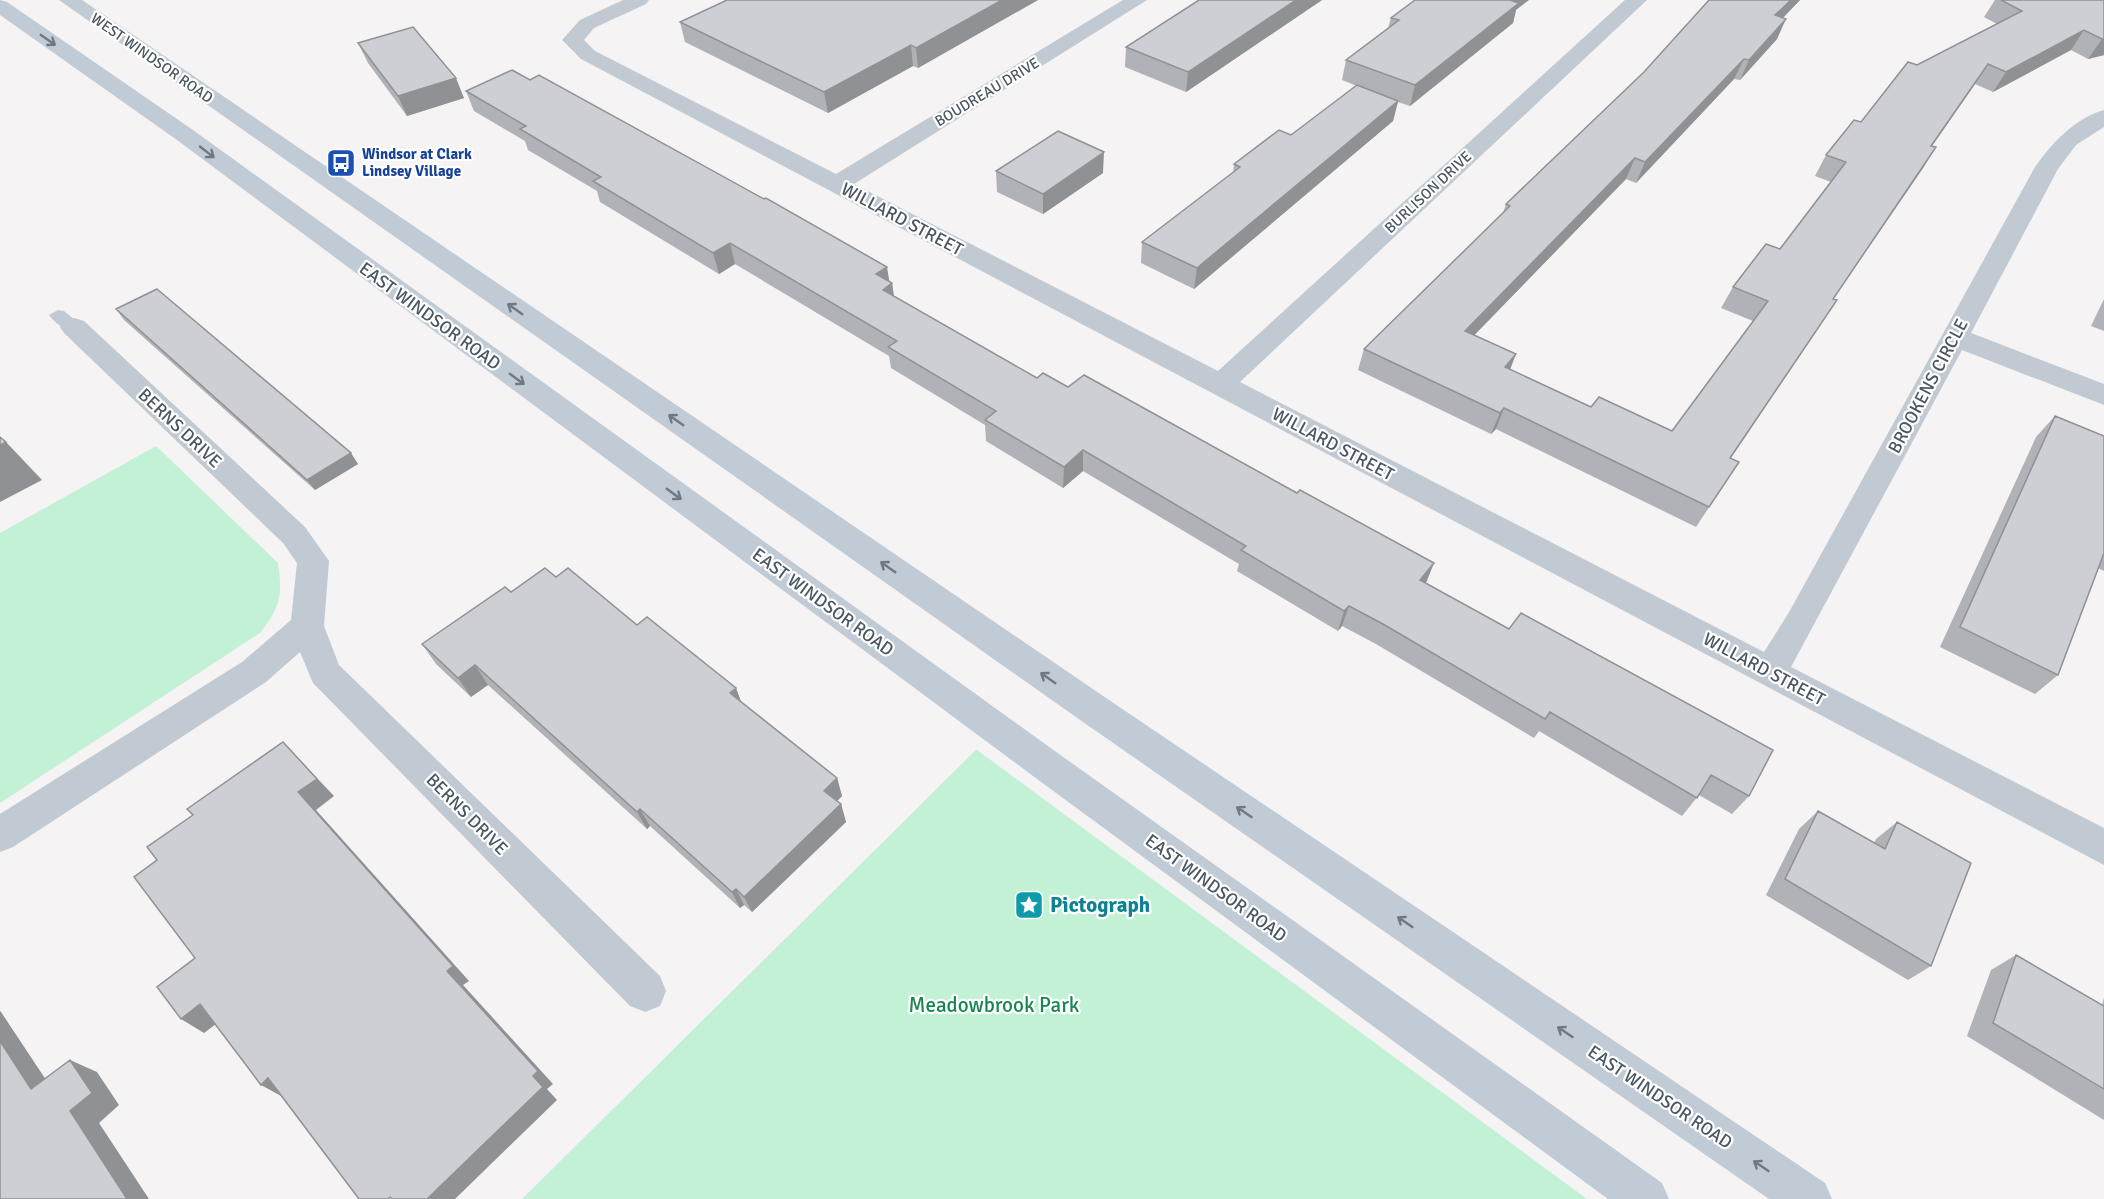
<svg xmlns="http://www.w3.org/2000/svg" width="2104" height="1199" font-family="Signika,sans-serif">
<style>
.green{fill:#c3f1d5}
.lines{fill:none;stroke-linecap:round;stroke-linejoin:round}
.lane{fill:#c1cad2;fill-rule:evenodd}
.street{fill:#c1cad2;fill-rule:evenodd}
.secondary{fill:#c1cbd6;fill-rule:evenodd}
.wall{fill:#b0b2b7}
.shaded-wall{fill:#909195}
.building{fill:#cdcfd5;stroke:#909195;stroke-width:1.5}
.oneway{stroke:#6e7984}
.labels{text-anchor:middle;dominant-baseline:central;stroke-width:4.5;stroke-linejoin:round;paint-order:stroke}
.far-street-label{font-size:15px;fill:#4a5661;stroke:#fff}
.far-transit-label{font-size:15px;font-weight:bold;fill:#164399;stroke:#fff;text-anchor:start}
.street-label{font-size:18px;fill:#4a5661;stroke:#fff}
.near-culture-label{font-size:21px;font-weight:bold;fill:#0d838f;stroke:#fff;text-anchor:start}
.near-park-label{font-size:21px;fill:#17864f;stroke:#fff}
</style>
<rect width="100%" height="100%" fill="#f5f3f3"/>
<!-- green -->
<path class="green" d="M156,446L278,563C283,595 280,608 260,633L0,803V533Z
M977,749V750L1587,1199H522Z"/>
<g class="lines">
<!-- lane -->
<path class="lane" d="M58,310L64,311L83,327L80,331C68,334 56,324 49,315Z"/>
<!-- street -->
<path class="street" d="M623,0H649L646,4L594,28L584,40L595,51L836,174L1123,0H1147L854,184L1218,371L1625,0H1647L1240,382L1764,652L1788,614L2035,167C2052,143 2075,118 2104,110V127L2076,145L2058,169L1971,333L2104,384V405L1962,350L1791,667L2104,828V865L581,59L562,40L580,20Z
M74,318L84,321L305,527L329,561L324,626L339,665L660,976L666,991L660,1006L645,1012L630,1006L313,683L300,652L266,682L13,847L0,852V814L242,662L291,620L297,563L283,543L64,333L60,327L64,321Z"/>
<!-- secondary -->
<path class="secondary" d="M0,0L7,2L193,130L1059,754L1662,1183L1669,1199H1608L1033,776L177,140L0,15Z
M59,0H82L1109,700L1825,1183L1832,1199H1769L1083,722Z"/>
</g>
<!-- wall -->
<path class="wall" d="M727,0H1038L918,68L913,66L828,113L685,42L680,22Z
M1199,0H1322L1186,92L1125,67L1126,47Z
M1709,0H1800L1783,18L1777,39L1740,80L1734,79L1636,183L1626,179L1474,335L1510,369L1591,407L1672,431L1753,321L1721,308L1733,287L1780,249L1831,182L1815,176L1826,155L1861,122L1917,65L1997,24L1984,17L1995,0H2104V55L2088,59L2071,50L1993,92L1975,84L1932,146L1923,168L1833,299L1823,321L1731,458L1739,462L1696,527L1496,429L1491,434L1358,370L1364,349L1503,213L1506,204L1644,72Z
M1516,10L1513,23L1410,106L1398,102L1393,121L1194,289L1141,263L1142,242L1233,173L1234,164L1291,135L1357,86L1342,80L1346,60L1388,28L1391,18Z
M358,43L464,98L407,116L368,63Z
M466,91L889,281L892,283L894,297L1037,378L1426,583L1749,796L1732,814L1699,795L1682,816L1539,731L1534,738L1376,644L1342,626L1338,631L1237,571L1239,564L1083,471L1063,488L986,441L985,425L891,368L889,356L735,264L719,274L600,202L597,191L528,150L525,141L474,111Z
M996,171L1103,173L1043,214L997,192Z
M2104,299V331L2091,326Z
M116,309L358,464L315,490L124,320Z
M2055,416L2104,436V571L2098,568L2058,675L2035,694L1940,647L2036,437Z
M556,577L637,625L736,688L741,702L837,778L842,796L837,801L841,804L846,822L752,912L744,905L740,908L650,826L647,829L488,685L471,697L436,664L422,644L511,592Z
M1818,811L1874,843L1876,839L1897,822L1931,966L1908,980L1766,895L1799,829Z
M2016,955L2102,1005L2104,998V1120L1967,1036L1991,970Z"/>
<!-- shaded-wall -->
<path class="shaded-wall" d="M1002,0H1038L918,68L916,48Z
M1296,0H1322L1186,92L1188,72Z
M1510,0H1529L1516,10L1513,23L1410,106L1415,85Z
M1791,0H1800L1766,35L1775,15Z
M1786,19L1777,39L1740,80L1749,60Z
M2084,30L2071,50L1993,92L2006,72Z
M2102,39H2104V55L2088,59Z
M911,45L913,66L828,113L824,92Z
M1744,59L1734,79L1636,183L1645,162Z
M1988,64L1975,84L1918,166L1931,146Z
M456,78L464,98L407,116L398,96Z
M1398,101L1393,121L1194,289L1197,268Z
M1936,147L1923,168L1819,320L1833,299Z
M1104,152L1103,173L1043,214V194Z
M1635,158L1626,179L1458,352L1465,331Z
M730,243L735,264L719,274L713,253Z
M887,267L890,285L892,283L895,304L886,311L876,274Z
M1837,300L1823,321L1717,478L1730,458Z
M1516,354L1508,375L1505,367Z
M1504,408L1496,429L1491,434L1500,413Z
M6,442L42,480L0,502V445Z
M1083,450V471L1063,488L1064,467Z
M351,453L358,464L315,490L307,480Z
M1434,563L1426,583L1420,580Z
M1349,606L1342,626L1338,631L1344,611Z
M475,665L488,685L471,697L458,678Z
M736,688L743,707L730,693Z
M283,742L334,796L316,810L469,981L463,985L553,1084L547,1089L557,1100L455,1199H427L533,1076L447,971L298,792Z
M837,778L842,796L830,808L824,791Z
M841,804L846,822L752,912L744,897Z
M640,809L650,826L647,829L637,812Z
M736,889L744,905L740,908L732,892Z
M200,1004L224,1018L204,1033L181,1019Z
M0,1011L1,1012L60,1101L31,1089L0,1041Z
M70,1060L97,1072L119,1105L99,1123L149,1199H127L70,1111Z
M268,1078L283,1097L261,1085Z"/>
<!-- building -->
<path class="building" d="M727,0H1002L916,48L911,45L824,92L680,22Z
M1199,0H1296L1188,72L1126,47Z
M1415,0H1510L1519,3L1415,85L1346,60L1399,20L1391,18Z
M1709,0H1791L1775,15L1786,19L1749,60L1744,59L1645,162L1635,158L1465,331L1516,354L1505,367L1591,407L1599,397L1672,431L1768,301L1733,287L1766,244L1780,249L1846,162L1826,155L1854,120L1861,122L1908,62L1917,65L2022,11L2001,0H2104V39H2102L2084,30L2006,72L1988,64L1931,146L1936,147L1833,299L1837,300L1730,458L1739,462L1709,507L1504,408L1500,413L1364,349L1510,206L1506,204L1644,72Z
M413,27L456,78L398,96L358,43Z
M512,70L530,80L539,75L764,199L766,198L887,267L876,274L892,283L883,290L1037,378L1043,373L1068,387L1084,375L1297,493L1300,490L1434,563L1420,580L1509,629L1521,613L1773,750L1749,796L1711,775L1697,798L1550,712L1545,719L1383,624L1349,606L1344,611L1241,550L1246,546L1083,450L1064,467L985,420L996,411L888,347L897,341L730,243L713,253L593,181L601,177L520,129L526,126L466,91Z
M1357,85L1398,101L1197,268L1142,242L1240,167L1234,164L1279,130L1291,135Z
M1058,131L1104,152L1043,194L996,171Z
M157,289L351,453L307,480L116,309Z
M2055,416L2104,436V553L2058,675L1960,627Z
M0,437L6,442L0,445Z
M545,568L556,577L568,568L637,625L647,617L736,688L730,693L837,778L824,791L841,804L744,897L736,889L732,892L640,809L637,812L475,665L458,678L422,644L505,587L511,592Z
M283,742L317,779L298,792L453,966L447,971L538,1071L533,1076L543,1087L427,1199H392L390,1197L388,1199H359L268,1078L261,1085L200,1004L181,1019L157,987L195,958L134,877L157,860L147,847L193,815L187,809Z
M1818,811L1885,849L1897,822L1971,863L1931,966L1785,879Z
M2016,955L2104,1006V1089L1993,1023Z
M0,1041L31,1089L70,1060L92,1093L70,1111L127,1199H0Z"/>
<!-- one-way arrows -->
<defs><path id="oneway-shaft" d="M-6 0H5M1.5-3L5.5 0L1.5 3" fill="none" stroke-width="1.6" stroke-linecap="round" stroke-linejoin="round" transform="scale(1.5)"/></defs>
<g class="oneway">
<use href="#oneway-shaft" transform="translate(48 40) rotate(35)"/>
<use href="#oneway-shaft" transform="translate(207 152) rotate(38)"/>
<use href="#oneway-shaft" transform="translate(515 309) rotate(-145)"/>
<use href="#oneway-shaft" transform="translate(517 379) rotate(36)"/>
<use href="#oneway-shaft" transform="translate(676 420) rotate(-145)"/>
<use href="#oneway-shaft" transform="translate(674 494) rotate(36)"/>
<use href="#oneway-shaft" transform="translate(888 567) rotate(-145)"/>
<use href="#oneway-shaft" transform="translate(1048 678) rotate(-145)"/>
<use href="#oneway-shaft" transform="translate(1244 812) rotate(-146)"/>
<use href="#oneway-shaft" transform="translate(1405 922) rotate(-146)"/>
<use href="#oneway-shaft" transform="translate(1565 1032) rotate(-146)"/>
<use href="#oneway-shaft" transform="translate(1761 1166) rotate(-146)"/>
</g>
<!-- icons -->
<defs>
<g id="bus-square" transform="scale(1.5)"><rect x="-9" y="-9" width="18" height="18" rx="4" fill="#1a4fb4" stroke="#fff"/><path d="M-5-6H5V4H4V6H2V4H-2V6H-4V4H-5ZM-3.5-4V0h7V-4ZM-3.5 1.2v1.5H-2V1.2ZM2 1.2v1.5H3.5V1.2Z" fill="#fff"/></g>
<g id="sight-square" transform="scale(1.5)"><rect x="-9" y="-9" width="18" height="18" rx="4" fill="#0f9aa8" stroke="#fff"/><path d="M0-6L1.8-2.2L6-1.7L2.9 1.2L3.7 5.4L0 3.3L-3.7 5.4L-2.9 1.2L-6-1.7L-1.8-2.2Z" fill="#fff"/></g>
</defs>
<g fill-rule="evenodd">
<use href="#bus-square" x="341" y="163"/>
<use href="#sight-square" x="1029" y="905"/>
</g>
<g class="labels">
<!-- far-street labels -->
<g class="far-street-label">
<text transform="translate(152 58) rotate(35)">WEST WINDSOR ROAD</text>
<text transform="translate(987 92) rotate(-31)">BOUDREAU DRIVE</text>
<text transform="translate(1428 192) rotate(-43)">BURLISON DRIVE</text>
</g>
<!-- far-transit labels -->
<g class="far-transit-label">
<text x="362" y="154">Windsor at Clark<tspan x="362" dy="17">Lindsey Village</tspan></text>
</g>
<!-- street labels -->
<g class="street-label">
<text transform="translate(902 219) rotate(28)">WILLARD STREET</text>
<text transform="translate(430 316) rotate(36)">EAST WINDSOR ROAD</text>
<text transform="translate(1928 386) rotate(-62)">BROOKENS CIRCLE</text>
<text transform="translate(180 428) rotate(43)">BERNS DRIVE</text>
<text transform="translate(1333 444) rotate(28)">WILLARD STREET</text>
<text transform="translate(823 602) rotate(36)">EAST WINDSOR ROAD</text>
<text transform="translate(1764 669) rotate(28)">WILLARD STREET</text>
<text transform="translate(467 814) rotate(45)">BERNS DRIVE</text>
<text transform="translate(1216 888) rotate(36)">EAST WINDSOR ROAD</text>
<text transform="translate(1660 1097) rotate(34)">EAST WINDSOR ROAD</text>
</g>
<!-- near-culture labels -->
<g class="near-culture-label">
<text x="1050" y="905">Pictograph</text>
</g>
<!-- near-park labels -->
<g class="near-park-label">
<text x="994" y="1005">Meadowbrook Park</text>
</g>
</g>
</svg>
